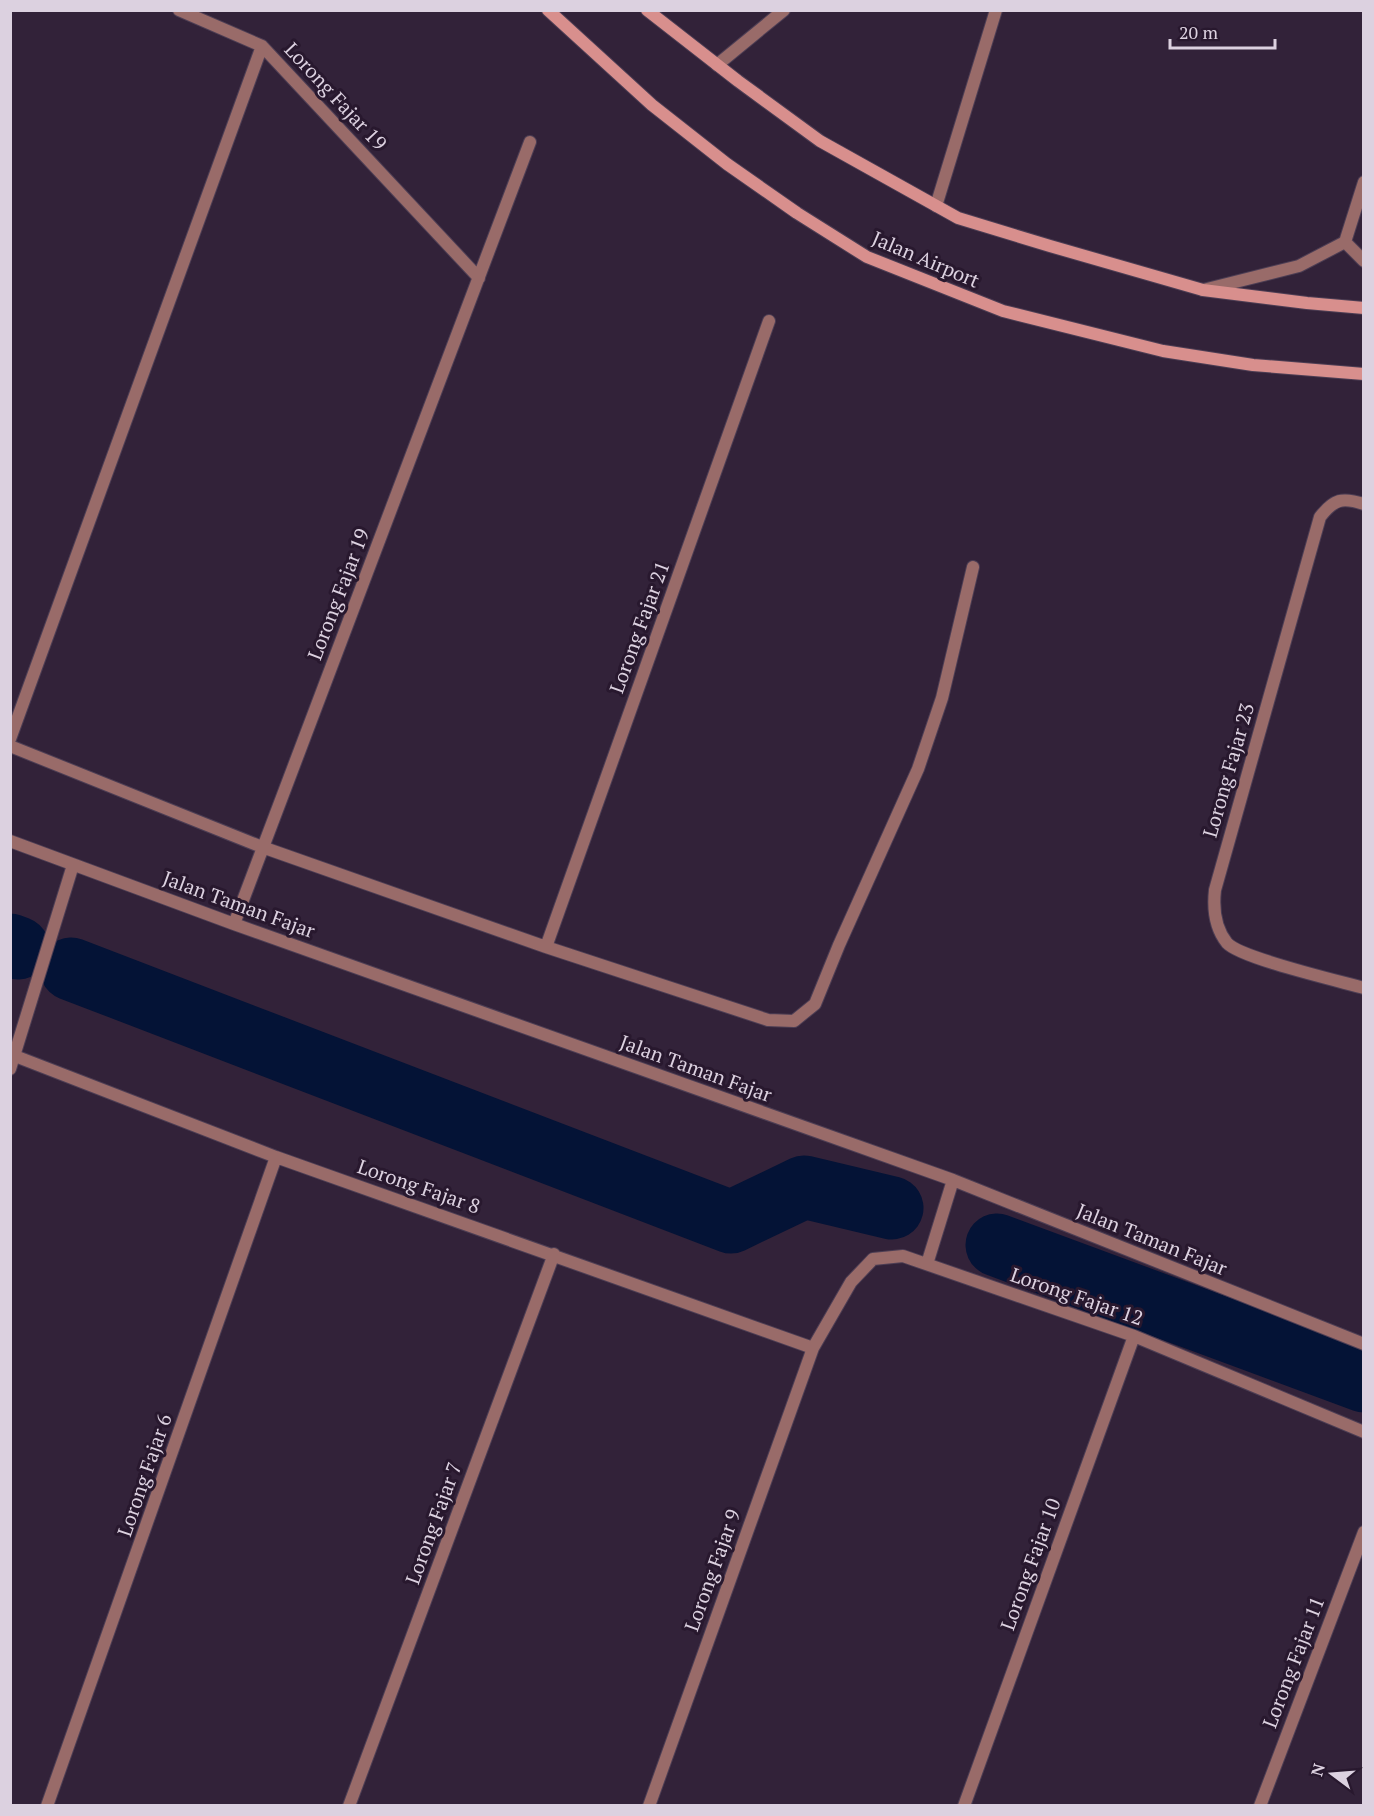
<svg xmlns="http://www.w3.org/2000/svg" width="1374" height="1816" font-family="'PT Serif',serif">
<style>
.lines{fill:none;stroke-linecap:round;stroke-linejoin:round}
.river{stroke:#041336;stroke-width:63}
.lane-casing{stroke:#4d3e54;stroke-width:14}
.street-casing{stroke:#4d3e54;stroke-width:14}
.secondary-casing{stroke:#4d3e54;stroke-width:14}
.lane{stroke:#996b69;stroke-width:12}
.street{stroke:#996b69;stroke-width:12}
.secondary{stroke:#d88f8d;stroke-width:12}
.labels{text-anchor:middle;dominant-baseline:central;stroke-width:6;stroke-linejoin:round;paint-order:stroke}
.street-label{font-size:20px;fill:#dcd1e0;stroke:#28182e}
</style>
<rect width="100%" height="100%" fill="#322239"/>
<g class="lines">
<!-- river -->
<path class="river" d="M10,945L18,948
M71,969L731,1222L804,1187L892,1208
M997,1245L1364,1381"/>
<!-- lane casing -->
<g class="lane-casing">
<path id="lane" d="M717,65L784,10
M936,206L996,10"/>
</g>
<!-- street casing -->
<g class="street-casing">
<path id="street" d="M179,10L262,46L479,278
M1345,242L1364,182
M1345,242L1364,261
M1203,290L1299,266L1345,242
M1364,504C1342,497 1334,499 1320,517L1215,890C1213,908 1215,928 1227,943C1240,958 1339,981 1364,988
M10,739L262,46
M10,746L262,847L546,947L768,1020L794,1021L815,1004L839,945L918,769L942,698L973,567
M10,841L234,924L953,1180L1364,1344
M234,924L530,142
M546,947L769,321
M15,1056L276,1157L813,1348
M10,1069L73,865
M927,1264L953,1180
M47,1806L276,1157
M349,1806L554,1254
M649,1806L813,1348L851,1282L873,1259L903,1256L1134,1336L1364,1432
M964,1806L1134,1336
M1260,1806L1364,1532"/>
</g>
<!-- secondary casing -->
<g class="secondary-casing">
<path id="secondary" d="M548,10L652,105L727,164L797,213L867,257L1003,311L1163,351L1253,365L1364,374
M647,10L738,81L820,141L958,218L1050,246L1203,290L1307,303L1364,308"/>
</g>
<!-- lane -->
<use href="#lane" class="lane"/>
<!-- street -->
<use href="#street" class="street"/>
<!-- secondary -->
<use href="#secondary" class="secondary"/>
</g>
<g class="labels">
<!-- street labels -->
<g class="street-label">
<text transform="translate(336 96) rotate(47)">Lorong Fajar 19</text>
<text transform="translate(926 259) rotate(23)">Jalan Airport</text>
<text transform="translate(338 594) rotate(-69)">Lorong Fajar 19</text>
<text transform="translate(639 627) rotate(-70)">Lorong Fajar 21</text>
<text transform="translate(1228 770) rotate(-74)">Lorong Fajar 23</text>
<text transform="translate(239 904) rotate(20)">Jalan Taman Fajar</text>
<text transform="translate(696 1068) rotate(20)">Jalan Taman Fajar</text>
<text transform="translate(419 1186) rotate(19)">Lorong Fajar 8</text>
<text transform="translate(1152 1239) rotate(22)">Jalan Taman Fajar</text>
<text transform="translate(1077 1296) rotate(19)">Lorong Fajar 12</text>
<text transform="translate(144 1475) rotate(-71)">Lorong Fajar 6</text>
<text transform="translate(433 1523) rotate(-70)">Lorong Fajar 7</text>
<text transform="translate(1030 1564) rotate(-70)">Lorong Fajar 10</text>
<text transform="translate(712 1570) rotate(-70)">Lorong Fajar 9</text>
<text transform="translate(1293 1662) rotate(-69)">Lorong Fajar 11</text>
</g>
</g>
<!-- border -->
<rect width="1374" height="1816" fill="none" stroke="#dcd1e0" stroke-width="24"/>
<!-- north arrow -->
<g transform="translate(1332 1774) rotate(286)" stroke="#28182e" stroke-width="4.5" paint-order="stroke">
<path d="M0-4.5L10 22L0 15L-10 22Z" fill="#dcd1e0"/>
<text y="-9" font-size="16" font-weight="bold" text-anchor="middle" fill="#dcd1e0">N</text>
</g>
<!-- scale -->
<path d="M1170 39v9h105v-9" fill="none" stroke="#dcd1e0" stroke-width="3"/>
<text x="1179" y="39" font-size="18" fill="#dcd1e0" stroke="#28182e" stroke-width="4.5" paint-order="stroke">20 m</text>
</svg>
